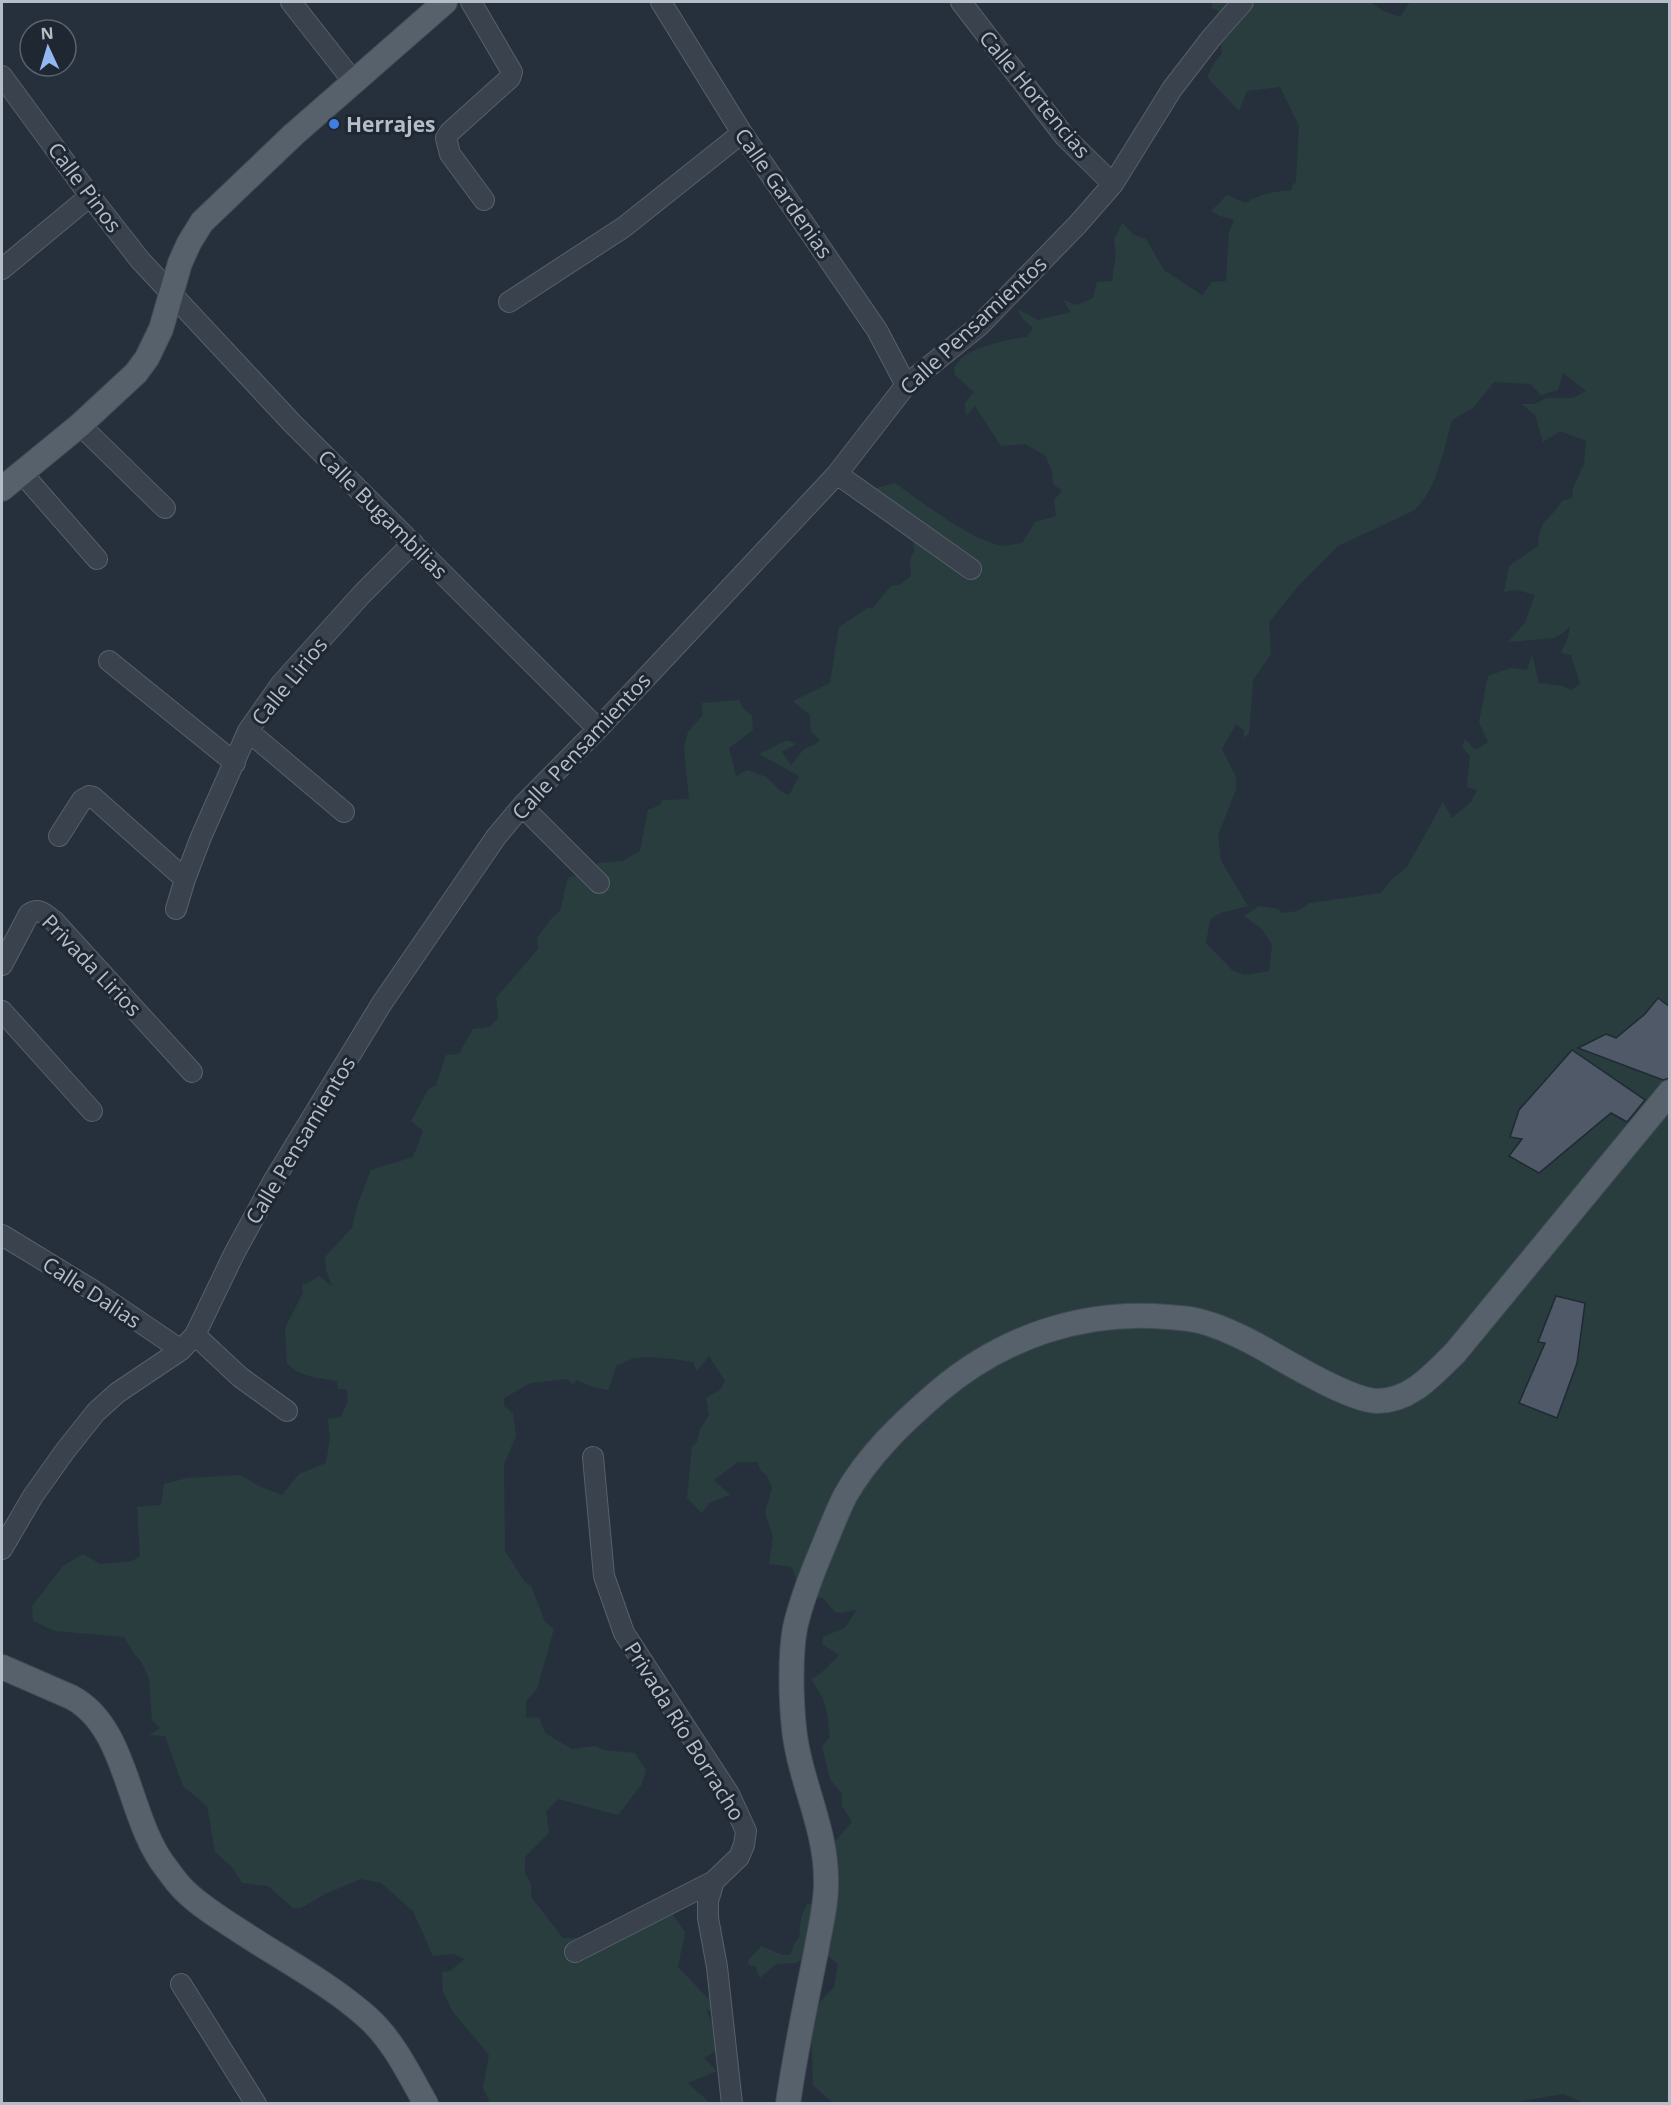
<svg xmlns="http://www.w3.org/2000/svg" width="1671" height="2105" font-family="'Open Sans',sans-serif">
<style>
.green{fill:#293d3e;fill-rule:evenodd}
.building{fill:#4f5967;stroke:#202934;stroke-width:1.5}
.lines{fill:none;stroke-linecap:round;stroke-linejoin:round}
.minor-casing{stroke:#57606b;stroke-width:22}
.major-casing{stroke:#424b56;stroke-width:26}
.minor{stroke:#39424d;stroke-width:20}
.major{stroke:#57616c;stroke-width:24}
.shop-dot{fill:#3f7fe0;stroke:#1e2732;stroke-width:2}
.labels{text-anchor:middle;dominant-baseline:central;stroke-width:6;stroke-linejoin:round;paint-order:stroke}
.street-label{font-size:21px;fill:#b5bdc8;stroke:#1e2732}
.poi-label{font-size:21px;font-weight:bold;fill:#b5bdc8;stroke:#1e2732;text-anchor:start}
</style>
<rect width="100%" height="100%" fill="#26303c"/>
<!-- green -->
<path class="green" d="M1213,2H1370L1384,11L1400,17L1410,2H1669V2103H1585L1563,2094L1521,2101L1518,2104L833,2103L813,2085L811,2023L820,2002L834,1987L838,1964L821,1950L796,1963L776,1964L760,1978L755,1966H751L747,1962L761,1946L783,1955H790L795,1942L799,1938L801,1917L807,1904L821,1903L833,1844L852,1822L842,1806V1794L830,1779L822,1746L830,1737C826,1707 829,1705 811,1679L821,1673L839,1655L822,1644L823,1637L846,1627L856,1610L841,1613L835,1612L822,1597L815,1599L799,1589L792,1567L769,1564L773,1537L765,1513L772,1488L766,1474L761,1471L757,1462H738L714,1480L730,1495L709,1503L702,1513L687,1498L692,1447L697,1442L700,1429L709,1415L706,1398L720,1390L725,1381L709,1356L697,1371L693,1362C674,1359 654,1356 635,1358C628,1359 624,1364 617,1365L608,1390L593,1387L577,1380L573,1385L567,1379L530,1383L504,1398V1406L513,1413L516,1436L504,1464L505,1551L525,1582L531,1586L545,1622L554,1629L537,1689L526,1701V1718L539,1717L545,1733L572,1749L595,1746L604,1750L635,1753L646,1770L642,1784L618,1815L558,1799L546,1811L549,1833L525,1857V1874L531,1883V1897L563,1938L615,1937L671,1912L685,1932L678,1967L717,2008L713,2014L706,2008L710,2019L723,2029L718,2050L704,2058L717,2071L688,2083L710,2103H490L483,2088L489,2055L453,2012L443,1992L442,1972L450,1971L465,1959L453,1954L433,1956L413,1911L381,1883L361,1879L325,1894L301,1908H293L268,1886L242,1883L232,1867L215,1852L207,1806L183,1786L165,1736L149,1735L160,1728L152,1720L149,1679L141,1661L135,1655L124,1637L55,1631L33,1621L32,1606L63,1566L83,1554L100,1564L132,1561L140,1556L137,1507L161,1505L164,1484L187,1478L240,1475L259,1486L282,1495L299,1474L326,1463L330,1438L328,1419L341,1417L348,1400L347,1389H338L337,1381C319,1378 301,1377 287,1364L285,1328L303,1293L302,1284H306L319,1276L332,1286L326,1270L325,1257L352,1228L358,1203L371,1170L413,1157L423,1131L411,1121L428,1090L436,1085L446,1055L459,1054L473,1029L490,1027L498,1018L496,998L538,949L537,938C545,929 550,917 560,911L568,878L586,872L598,863L623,861L640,851L648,810L660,805L663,800L689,799L684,747L688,732L703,715L702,703L739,700L743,708L752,716L753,730L729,748L736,776L748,770L766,777L782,792L789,795L799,776L759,754L787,740L796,744L782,752L791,765L804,749L816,744L820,740L811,732L810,715L793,701L830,683L839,627L868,608H873L891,586L900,585L911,576L910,560L914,551L912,534L869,490L895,483C923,503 965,536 998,545C1005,547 1014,544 1022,543L1035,522L1056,516L1054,500L1062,491L1053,484L1052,472L1046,456L1025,444L1001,446L975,406L966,416L965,403L974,392L955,375L954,367C957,364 960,359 964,356C977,347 1011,338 1027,337L1033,328L1021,317L1018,309L1038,320L1071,312L1063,300L1077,305L1093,298L1097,282L1112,281L1116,254L1114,240L1122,223L1134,235L1146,239L1164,270L1202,295L1212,282L1226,281L1229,232L1234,220L1220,216L1211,211L1227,195L1246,203C1259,194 1276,191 1292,190V186L1296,182L1299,126L1280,87L1247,91L1239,111L1207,77L1214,63L1222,54L1218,10L1211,8ZM1563,373L1586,391L1573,398H1547L1534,404H1521L1535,415L1543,442L1560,431L1586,441L1584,464L1573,488L1572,498L1562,501C1549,522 1540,517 1538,546L1509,566L1504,592L1517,590L1535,595L1525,623L1508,642L1554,638L1563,633L1570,626L1568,637L1561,653L1571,655L1580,684L1571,690L1563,686L1539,683L1532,655L1527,670L1510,668L1488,676L1479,722L1488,742L1475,750L1465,739L1462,746L1470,756L1467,787L1477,790L1471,802L1452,818L1443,802L1407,867L1391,880L1381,893L1310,903L1297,911L1282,913L1278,909L1259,906L1244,916L1262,929L1272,945L1269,971L1244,975L1232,970L1206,943L1210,920L1220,913L1248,906L1221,861L1218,835L1236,790V777L1222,749L1236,724L1244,730V738L1249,734L1253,680L1271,654L1269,622L1300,584L1338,546L1415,510C1438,486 1443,451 1452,420L1474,407L1494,382L1530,384L1541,395L1558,390Z"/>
<!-- building -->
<path class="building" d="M1658,998L1670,1007V1078L1663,1080L1578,1048L1606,1034L1616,1038L1645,1014Z
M1572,1050L1645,1100L1627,1122L1611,1113L1539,1173L1509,1156L1522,1139L1510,1137L1519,1110Z
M1556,1296L1585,1303L1577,1363L1557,1418L1519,1403L1545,1343L1538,1342Z"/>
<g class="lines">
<!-- minor casing -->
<g class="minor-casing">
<path id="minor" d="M291,2L353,81
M471,2L512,72L510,78L450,132L446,138L450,154L484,200
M661,2L742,133L877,330L906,385
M961,2L1065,137L1113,184
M2,76L90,196L140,260L292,423L598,729
M2,269L90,196
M509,302L624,227L742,133
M80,425L165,508
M21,472L97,559
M837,474L971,569
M109,661L235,763
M248,731L344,812
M522,806L599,883
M59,836L82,800L89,796L93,797L185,879
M176,909L185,879L201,837L248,731L281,684L362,594L413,543
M2,965L29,914C39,907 45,914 54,921L192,1072
M2,1011L92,1111
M2,1235L94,1291L181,1350
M195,1335L240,1377L287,1411
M593,1457L604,1576L624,1633L729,1794L746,1831L744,1845L739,1857L714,1881L708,1901V1918L717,1967L732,2104
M2,1549L33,1496L65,1451L96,1412L117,1393L181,1350L195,1335L234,1254L274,1180L382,1003L496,837L522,806L598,729L837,474L906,385L979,326L1078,224L1113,184L1172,89L1212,37L1243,2
M575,1952L714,1881
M181,1984L256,2104"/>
</g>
<!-- major casing -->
<g class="major-casing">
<path id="major" d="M2,489L80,425L136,373L147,358L161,329L180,263L189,243L202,222L293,135L445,2
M2,1667L71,1697C129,1727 127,1820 167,1869C172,1876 178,1884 184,1890C201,1907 223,1920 243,1933C284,1960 330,1984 367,2017C393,2040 409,2074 426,2104
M788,2104C795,2053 806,2002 816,1952C820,1928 827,1903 826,1879C826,1827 799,1779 794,1728C791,1700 790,1655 795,1628C801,1601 811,1576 821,1552C829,1533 836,1514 845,1496C868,1455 903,1422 939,1391C1003,1337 1084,1309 1168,1317C1177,1318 1186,1318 1195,1320C1216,1324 1238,1335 1257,1345C1284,1360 1350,1401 1378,1401C1411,1401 1433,1374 1455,1353L1670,1092"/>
</g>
<!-- minor -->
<use href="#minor" class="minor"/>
<!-- major -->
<use href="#major" class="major"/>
</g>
<!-- markers -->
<circle class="shop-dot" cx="334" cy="124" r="6"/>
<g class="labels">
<!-- street labels -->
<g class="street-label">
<text transform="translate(1035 94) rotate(50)">Calle Hortencias</text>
<text transform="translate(85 187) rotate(53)">Calle Pinos</text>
<text transform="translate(784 193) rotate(55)">Calle Gardenias</text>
<text transform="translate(973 325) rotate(-43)">Calle Pensamientos</text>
<text transform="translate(383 514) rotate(45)">Calle Bugambilias</text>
<text transform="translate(289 681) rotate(-51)">Calle Lirios</text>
<text transform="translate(581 746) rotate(-47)">Calle Pensamientos</text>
<text transform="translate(92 965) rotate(46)">Privada Lirios</text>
<text transform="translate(300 1140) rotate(-59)">Calle Pensamientos</text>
<text transform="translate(92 1292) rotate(33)">Calle Dalias</text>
<text transform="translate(685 1731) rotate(58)">Privada Río Borracho</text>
</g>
<!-- poi labels -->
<g class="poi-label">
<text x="346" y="124">Herrajes</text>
</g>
</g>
<!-- border -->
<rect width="1671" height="2105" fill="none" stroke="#b5bdc8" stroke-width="6"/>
<!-- north arrow -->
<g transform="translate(48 48) rotate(356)"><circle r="28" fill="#1e2732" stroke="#5a636e" stroke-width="1.5"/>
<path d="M0-4.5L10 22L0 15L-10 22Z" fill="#91b8f1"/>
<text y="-9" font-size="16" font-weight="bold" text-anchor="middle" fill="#b5bdc8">N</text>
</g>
</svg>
